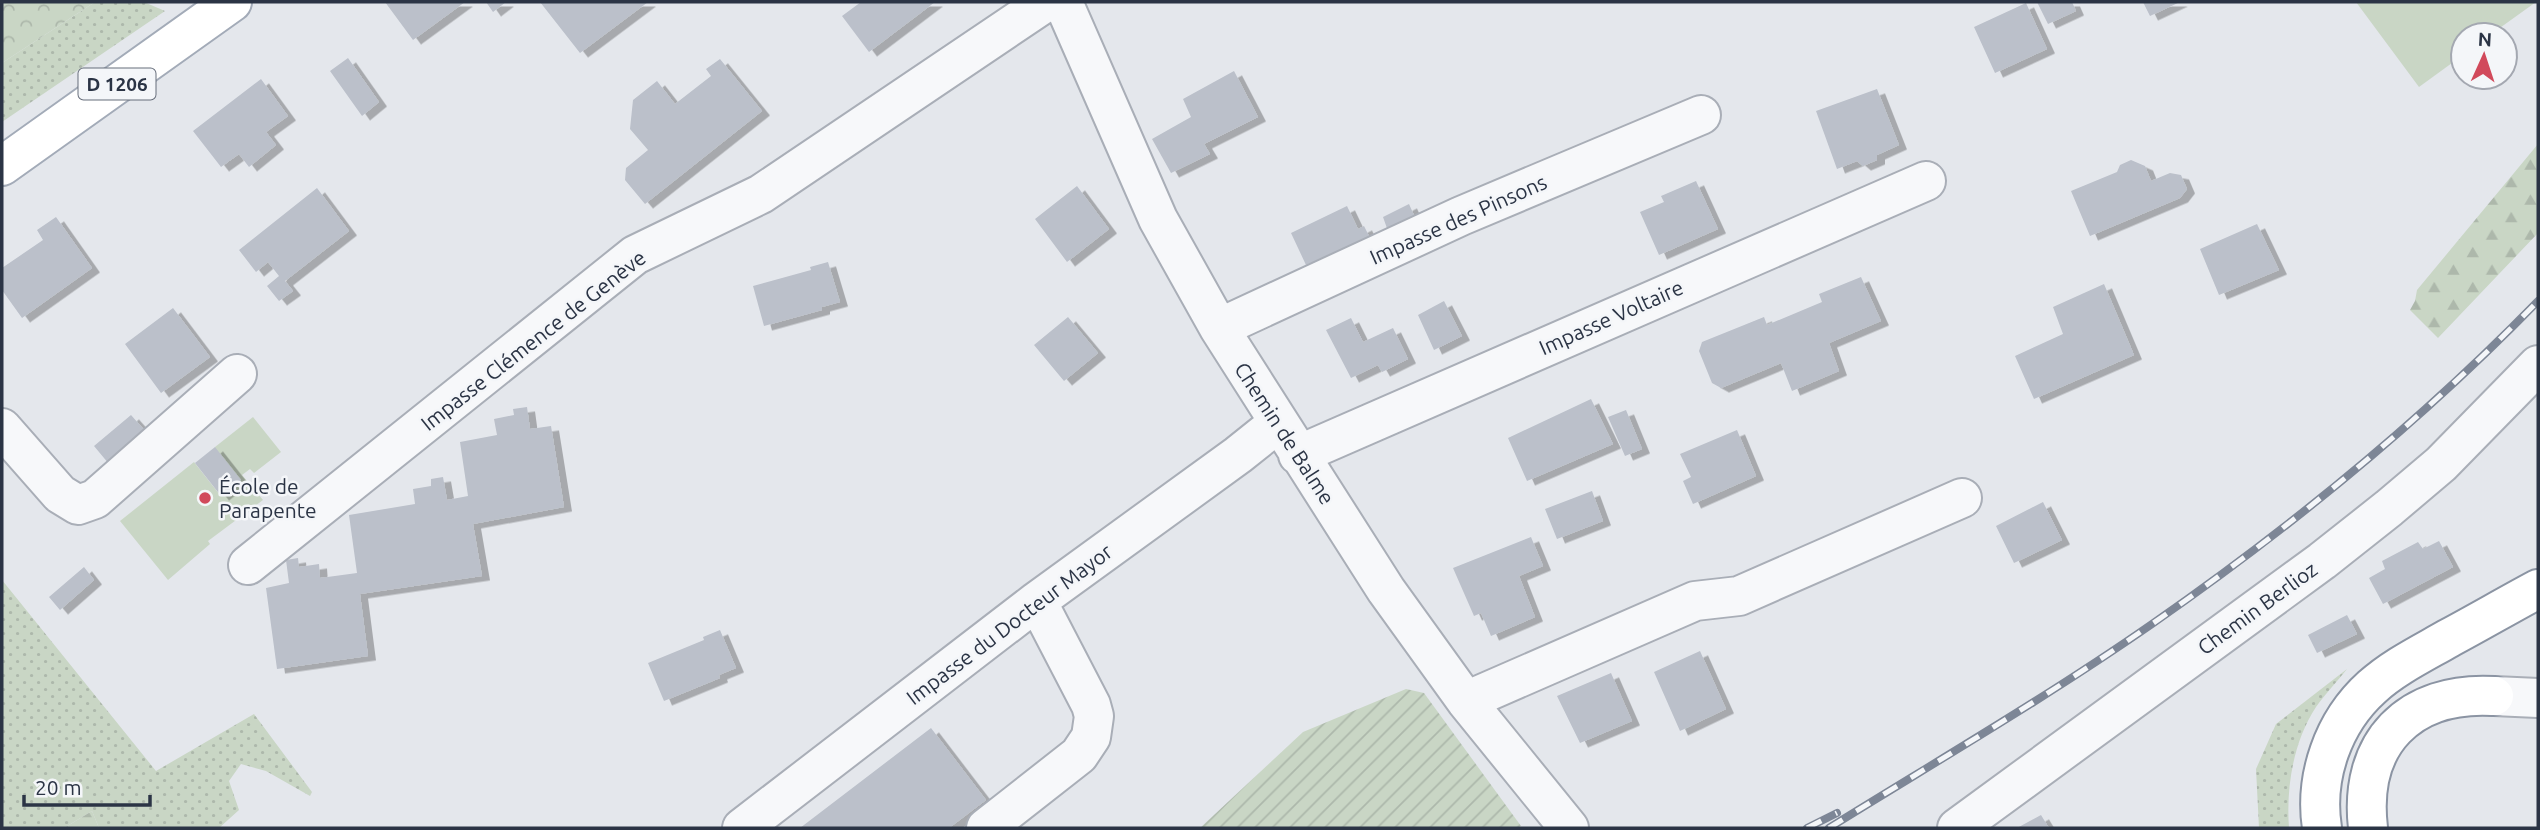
<svg xmlns="http://www.w3.org/2000/svg" width="2540" height="830" font-family="Ubuntu,sans-serif">
<style>
.grass{fill:url(#grass-dots)}
.forest{fill:url(#forest-firs)}
.park{fill:url(#park-crowns)}
.garden{fill:url(#garden-furrows)}
.pitch{fill:#c9d6c5}
.building{fill:#bbc0ca;filter:url(#shadow)}
.lines{fill:none;stroke-linecap:round;stroke-linejoin:round}
.minor-casing{stroke:#a9aeb7;stroke-width:42}
.major-casing{stroke:#a3abb8;stroke-width:42}
.highway-casing{stroke:#8b94a3;stroke-width:42}
.minor{stroke:#f7f8fa;stroke-width:38}
.major{stroke:#fff;stroke-width:38}
.highway{stroke:#fff;stroke-width:38}
.rail-casing{stroke:#7d8696;stroke-width:8}
.rail{stroke:#f4f6f9;stroke-width:5;stroke-dasharray:16;stroke-linecap:butt}
.poi-dot{fill:#d1495b;stroke:#f4f6f9;stroke-width:2.5}
.labels{text-anchor:middle;dominant-baseline:central;stroke-width:5;stroke-linejoin:round;paint-order:stroke}
.shield{fill:#f4f6f9;stroke:#676e7b;stroke-width:2}
.shield-label{font-size:19px;font-weight:bold;fill:#2b3445}
.street-label{font-size:21px;fill:#2b3445;stroke:#f4f6f9}
.poi-label{font-size:21px;fill:#2b3445;stroke:#f4f6f9;text-anchor:start}
</style>
<defs>
<pattern id="grass-dots" width="8" height="8" patternUnits="userSpaceOnUse" patternTransform="scale(1.75)"><rect width="8" height="8" fill="#c9d6c5"/><path d="M2 2h.1M6 6h.1" fill="none" stroke="#adb8ab" stroke-width="1.8" stroke-linecap="round"/></pattern>
<pattern id="forest-firs" width="22" height="20" patternUnits="userSpaceOnUse" patternTransform="scale(1.75)"><rect width="22" height="20" fill="#c9d6c5"/><path d="M5 1l3.5 6h-7zM16 11l3.5 6h-7z" fill="#adb8ab"/></pattern>
<pattern id="park-crowns" width="20" height="18" patternUnits="userSpaceOnUse" patternTransform="scale(1.75)"><rect width="20" height="18" fill="#c9d6c5"/><path d="M2 6a3 3 0 1 1 6 0M12 15a3 3 0 1 1 6 0" fill="none" stroke="#adb8ab"/></pattern>
<pattern id="garden-furrows" width="10" height="10" patternUnits="userSpaceOnUse" patternTransform="scale(1.75)"><rect width="10" height="10" fill="#c9d6c5"/><path d="M-1 1l2-2M0 10L10 0M9 11l2-2" fill="none" stroke="#adb8ab"/></pattern>
<filter id="shadow"><feDropShadow dx="8" dy="4.5" stdDeviation="0" flood-color="#0004"/></filter>
</defs>
<rect width="100%" height="100%" fill="#e4e7ec"/>
<!-- grass -->
<path class="grass" d="M95,2H144L165,11L2,122V63Z
M2,580L156,771L254,714L312,792L310,796L266,771L241,764L229,781L239,810L219,828H99L92,811L64,828H2Z
M2347,669C2337,682 2325,694 2316,707C2293,742 2286,788 2289,828H2259L2256,769L2276,724Z"/>
<!-- forest -->
<path class="forest" d="M2538,144V233L2438,338L2410,310L2415,301L2417,290Z
M92,811L99,828H64Z"/>
<!-- park -->
<path class="park" d="M2,2H95L2,63Z"/>
<!-- garden -->
<path class="garden" d="M1406,689L1424,693L1521,826L1518,828H1200L1303,732Z"/>
<!-- pitch -->
<path class="pitch" d="M2356,2H2536L2490,35H2463V55L2419,87Z
M253,417L281,452L254,473L250,469L242,475L263,500L208,541L210,544L168,580L120,521L194,462L220,495L215,447Z"/>
<!-- building -->
<path class="building" d="M385,2H465L413,40Z
M486,2H506L493,12Z
M540,2H648L580,53Z
M861,2H935L869,52L842,16Z
M2037,2H2072L2076,11L2048,24Z
M2143,2H2180L2150,16Z
M2026,3L2047,49L1995,73L1974,27Z
M348,58L379,102L362,116L330,71Z
M720,59L762,111L645,204L625,180L626,168L648,150L630,129L633,100L657,81L675,104L711,76L706,69Z
M1234,71L1258,117L1204,144L1210,154L1171,173L1152,139L1191,117L1183,99Z
M261,79L288,116L266,132L276,145L249,167L239,154L221,167L193,131Z
M1877,89L1899,145L1877,155V160L1863,166L1857,161L1837,169L1816,111Z
M2131,160L2145,166L2151,181L2170,173L2181,175L2187,189L2180,198L2090,236L2071,191L2117,172L2120,165Z
M1696,181L1718,229L1659,255L1640,212L1664,202L1661,196Z
M1077,186L1109,229L1067,262L1035,219Z
M317,188L349,231L285,281L293,291L279,301L267,286L279,276L268,262L256,272L239,250Z
M1409,204L1417,222L1389,234L1383,217Z
M1347,206L1358,229L1364,226L1372,242L1331,261L1328,255L1306,265L1291,233Z
M56,217L92,268L22,318L2,290V268L43,240L37,230Z
M2257,224L2279,270L2219,295L2200,249Z
M828,262L840,302L822,307V310L764,326L753,286L811,270L810,267Z
M1861,277L1881,321L1829,343L1839,371L1792,391L1781,363L1721,388L1712,383L1699,351L1702,342L1764,317L1767,325L1822,302L1819,294Z
M2104,284L2134,355L2034,399L2015,356L2063,334L2053,307Z
M1444,301L1462,336L1434,350L1418,315Z
M173,308L210,357L161,393L125,344Z
M1068,317L1098,353L1064,381L1034,345Z
M1351,318L1363,342L1393,328L1408,359L1382,372L1378,365L1351,378L1326,330Z
M1591,399L1613,444L1527,481L1508,438Z
M527,407L530,429L551,426L564,507L473,524L482,576L360,594L368,656L277,669L266,588L289,583L286,560L298,558L299,567L319,564L320,578L357,573L349,515L415,504L413,489L431,486V479L443,477L447,500L468,496L460,442L497,435L494,419L514,415L513,409Z
M1626,410L1642,449L1625,456L1608,417Z
M131,415L146,432L109,464L94,446Z
M1737,430L1756,476L1693,504L1683,481L1691,477L1680,454Z
M215,447L241,480L221,496L195,463Z
M1592,491L1603,521L1557,539L1545,509Z
M2043,502L2062,540L2014,563L1996,526Z
M1531,537L1543,566L1519,576L1535,617L1491,636L1481,613L1474,616L1453,568Z
M2439,541L2453,567L2383,604L2369,578L2385,569L2382,561L2418,542L2423,549Z
M84,567L94,580L60,610L49,597Z
M2347,615L2357,634L2317,653L2308,635Z
M720,630L736,668L719,675L720,678L664,701L648,663L704,640L703,637Z
M1700,651L1726,709L1680,731L1654,672Z
M1611,673L1632,721L1580,743L1557,696Z
M931,728L986,800L949,828H800Z
M2041,815L2049,828H2017Z"/>
<g class="lines">
<!-- minor casing -->
<g class="minor-casing">
<path id="minor" d="M1063,2L1158,219L1219,328L1386,590L1466,701L1569,828
M1219,328L1461,216L1701,115
M2,428L60,494L78,505L95,499L237,374
M1298,455L1926,181
M248,565L635,255L761,194L1046,2
M2494,696L2538,698
M1466,701L1695,601L1739,596L1962,498
M742,828L1037,601L1238,455L1278,423
M986,828L1079,755L1091,737L1094,716L1091,705L1037,601
M1957,828L2322,561L2389,508L2441,464L2538,365"/>
</g>
<!-- major casing -->
<g class="major-casing">
<path id="major" d="M2,166L232,2"/>
</g>
<!-- highway casing -->
<g class="highway-casing">
<path id="highway" d="M2322,828C2314,777 2333,722 2372,687C2394,667 2423,653 2449,638C2479,622 2508,605 2538,589
M2368,828C2358,743 2409,691 2494,696"/>
</g>
<!-- minor -->
<use href="#minor" class="minor"/>
<!-- major -->
<use href="#major" class="major"/>
<!-- highway -->
<use href="#highway" class="highway"/>
<!-- rail casing -->
<g class="rail-casing">
<path id="rail" d="M1807,828L1837,813
M1829,828C1937,761 2047,697 2152,624C2290,528 2421,421 2538,301"/>
</g>
<!-- rail -->
<use href="#rail" class="rail"/>
</g>
<!-- markers -->
<circle class="poi-dot" cx="205" cy="498" r="7"/>
<g class="labels">
<!-- shield labels -->
<rect class="shield" x="78.5" y="68.5" width="77" height="31" rx="5"/>
<g class="shield-label">
<text x="117" y="84">D 1206</text>
</g>
<!-- street labels -->
<g class="street-label">
<text transform="translate(1458 219) rotate(-24)">Impasse des Pinsons</text>
<text transform="translate(1611 317) rotate(-24)">Impasse Voltaire</text>
<text transform="translate(533 340) rotate(-38)">Impasse Clémence de Genève</text>
<text transform="translate(1285 433) rotate(57)">Chemin de Balme</text>
<text transform="translate(2257 608) rotate(-36)">Chemin Berlioz</text>
<text transform="translate(1009 624) rotate(-37)">Impasse du Docteur Mayor</text>
</g>
<!-- poi labels -->
<g class="poi-label">
<text x="219" y="486">École de<tspan x="219" dy="24">Parapente</tspan></text>
</g>
</g>
<!-- border -->
<rect width="2540" height="830" fill="none" stroke="#2b3445" stroke-width="7"/>
<!-- north arrow -->
<g transform="translate(2484 56) rotate(3)"><circle r="33" fill="#f4f6f9" stroke="#a4a8b1" stroke-width="2"/>
<path d="M0-5L12 26L0 18L-12 26Z" fill="#d1495b"/>
<text y="-10" font-size="19" font-weight="bold" text-anchor="middle" fill="#2b3445">N</text>
</g>
<!-- scale -->
<path d="M24 795v10h126v-10" fill="none" stroke="#2b3445" stroke-width="3.5"/>
<text x="35" y="795" font-size="21" fill="#2b3445" stroke="#f4f6f9" stroke-width="5" paint-order="stroke">20 m</text>
</svg>
